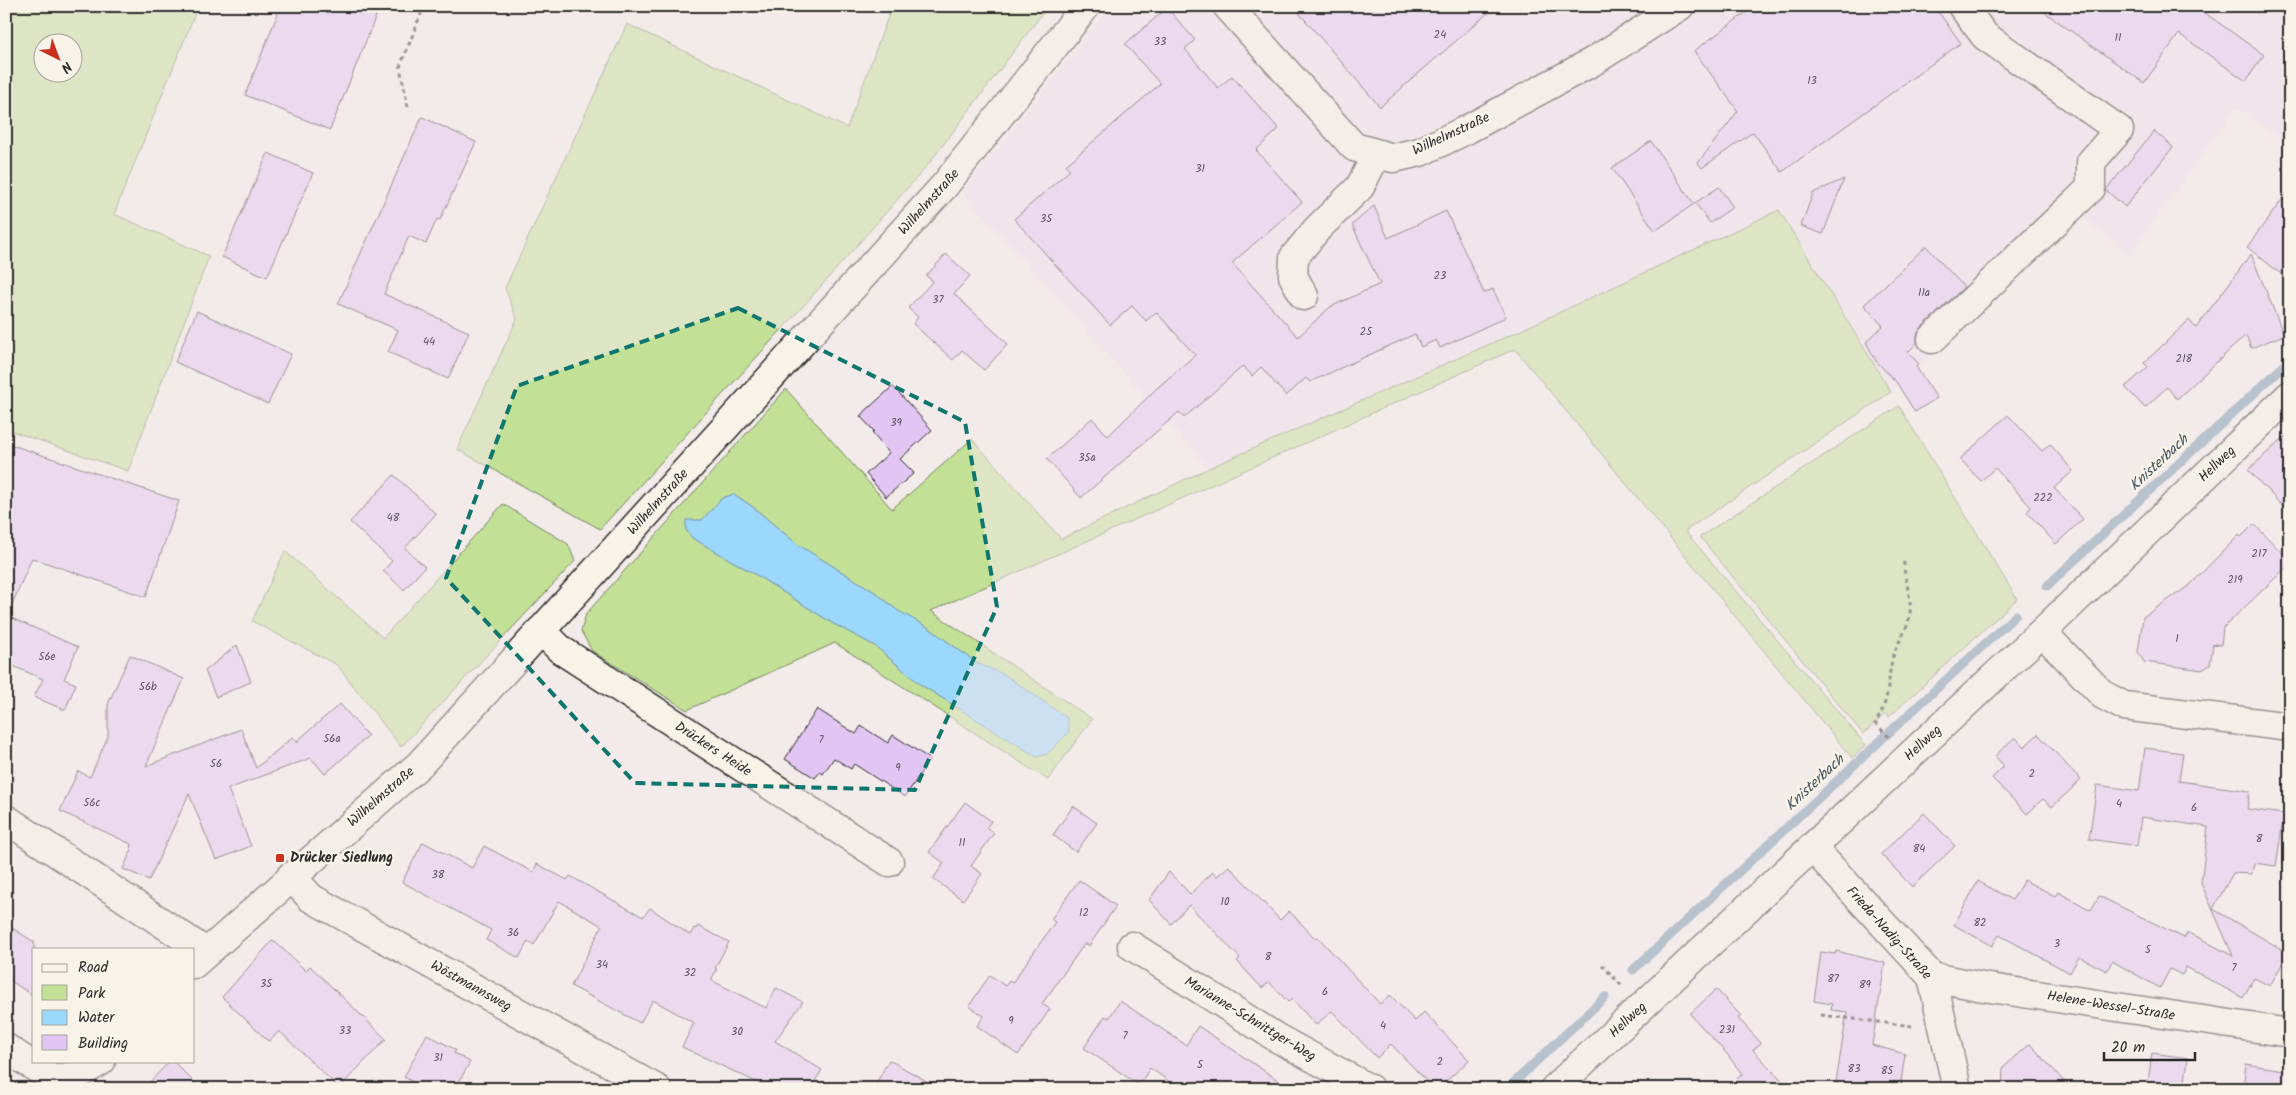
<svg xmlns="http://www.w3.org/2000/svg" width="2296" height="1095" font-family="Kalam,sans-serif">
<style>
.built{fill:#eedfed}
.green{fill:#c3e097;stroke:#778661;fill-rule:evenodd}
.water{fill:#9cd7fd;stroke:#6f92a9}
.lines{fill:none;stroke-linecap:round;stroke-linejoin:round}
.stream{stroke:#6f92a9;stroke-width:9}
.building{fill:#e3c5f3;stroke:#2b2b2b}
.minor-casing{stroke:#2b2b2b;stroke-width:31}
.path{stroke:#2b2b2b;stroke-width:3;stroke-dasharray:4 4;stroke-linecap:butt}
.minor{stroke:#f7f3e8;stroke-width:28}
.marked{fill:none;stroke:#0f766e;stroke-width:4;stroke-dasharray:10 6;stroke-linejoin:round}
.poi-dot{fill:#c8321e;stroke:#f7f3e8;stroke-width:2}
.labels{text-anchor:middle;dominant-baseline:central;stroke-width:5;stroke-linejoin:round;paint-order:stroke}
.number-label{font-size:11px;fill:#59525d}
.street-label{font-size:14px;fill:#2b2b2b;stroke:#f7f3e8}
.poi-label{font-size:14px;font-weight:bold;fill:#2b2b2b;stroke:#f7f3e8;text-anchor:start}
.water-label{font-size:15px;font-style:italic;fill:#475660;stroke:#f7f3e8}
</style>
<rect width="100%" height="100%" fill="#f3eaea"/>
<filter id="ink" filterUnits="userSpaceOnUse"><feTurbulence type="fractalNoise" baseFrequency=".02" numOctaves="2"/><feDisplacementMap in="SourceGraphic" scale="10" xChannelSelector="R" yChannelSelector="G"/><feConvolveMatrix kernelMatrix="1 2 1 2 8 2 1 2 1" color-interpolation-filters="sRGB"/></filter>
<g filter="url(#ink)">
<!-- built -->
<path class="built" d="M1111,6H1204L1222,26L1246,6H2290V144L2237,107L2129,254L2080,214L1891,392L1779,210L1517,332L1209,468L963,192Z"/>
<!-- green -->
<path class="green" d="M6,6H198L114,214L209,256L128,471L6,429ZM42,42H72V72H42Z
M892,6H1048L927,166L806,303L600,529L457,449L517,319L505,288L627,24L847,128Z
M1779,210L1891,392L1685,531L1866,745L1852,758L1515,349L931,611L1092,719L1048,780L835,643L687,710L592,651L581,631L586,614L786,389L892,509L972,439L1061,539L1209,468L1517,332Z
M1899,406L2017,599L1889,717L1885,714L1863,734L1700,537Z
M503,504L568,544L575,561L401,747L337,665L252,621L285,551L383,638Z"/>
<!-- water -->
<path class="water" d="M734,494L753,507L797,544L875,592L897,610L929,628L977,663L1005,675L1067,718L1069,732L1047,754L1037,757L921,685L875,646L832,623L753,573L692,538L686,530V520H702L722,498Z"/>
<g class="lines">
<!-- stream -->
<path class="stream" d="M2047,586L2290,360
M1633,970L2016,615
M1507,1089L1605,997"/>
</g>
<!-- building -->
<path class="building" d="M281,6H380L330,130L245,95Z
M1293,6H1496L1380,107Z
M1755,6H1934L1961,43L1782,172L1753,132L1702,168L1698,163L1738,111L1694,51Z
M2036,6H2195L2264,55L2246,81L2179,34L2144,83Z
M1167,8L1195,40L1185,49L1218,88L1232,76L1279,129L1256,150L1302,202L1232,263L1298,337L1330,307L1380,284L1352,225L1374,206L1388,238L1446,211L1484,293L1493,289L1506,317L1440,348L1436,340L1421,347L1415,334L1310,382L1306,378L1286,396L1261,367L1252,376L1243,366L1184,418L1179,412L1081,498L1047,459L1092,418L1108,436L1157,388L1195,355L1156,312L1146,321L1132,306L1110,325L1014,219L1070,170L1066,165L1160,84L1125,44Z
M422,117L476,142L440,220L437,219L426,244L409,236L384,294L469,332L448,379L388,352L398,330L338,304Z
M2154,131L2173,147L2125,207L2106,190Z
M1651,141L1694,204L1655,231L1612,168Z
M268,153L313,173L267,277L222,257Z
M1844,179L1823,234L1801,226L1813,193Z
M1719,187L1733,207L1710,223L1695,203Z
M2290,189V281L2247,247Z
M1926,246L1964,287L1921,328L1917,335V343L1908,352L1919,364L1916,367L1937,398L1915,412L1896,382L1876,361L1866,342L1883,326L1864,305Z
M946,254L970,276L954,294L1008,344L984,370L962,350L953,360L913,324L918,317L908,308L933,281L926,276Z
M2251,254L2284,335L2251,348L2246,335L2177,399L2167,387L2145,408L2125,387L2148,367L2144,363L2189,320L2196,328Z
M197,311L291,354L268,404L175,362Z
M893,386L932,430L900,459L914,473L886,497L866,474L889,453L872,433L874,431L860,416Z
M2008,415L2042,451L2050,444L2073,471L2054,488L2083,519L2056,544L2027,512L2031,507L1995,468L1981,481L1960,459Z
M2290,432V514L2248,470Z
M6,443L179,501L146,597L32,558L7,616L78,647L64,679L76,684L65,710L34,697L43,679L6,663Z
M394,475L436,514L405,548L425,567L404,590L383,571L392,561L350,522Z
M2254,524L2290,561V564L2223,628L2221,645L2213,644L2210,665L2202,670L2144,662L2138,652L2143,617L2190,585L2239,535L2241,537Z
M237,645L251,682L216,697L205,671Z
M130,655L184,679L146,766L241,729L256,768L293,737L298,743L297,741L340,704L368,736L325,774L311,758L228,789L251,846L216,860L189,794L149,880L123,869L132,849L130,847L131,844L60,811L78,771L90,777L108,736V704Z
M817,709L856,734L861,726L888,743L893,735L930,759L905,797L854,764L851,769L834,758L823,774L820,772L815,778L785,759Z
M2038,734L2081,780L2052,807L2043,799L2027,814L1992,778L2004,766L1995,756L2015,737L2024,747Z
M2145,748L2183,753L2179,781L2250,791L2247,809L2284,814L2276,866L2254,863L2252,874L2233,873L2213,909L2288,953L2270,986L2254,978L2243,998L2186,967L2182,975L2170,969L2160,988L2112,961L2107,971L2079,957L2070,973L1999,935L1992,946L1954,925L1978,881L2012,900L2024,880L2055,896L2058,892L2091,910L2099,896L2184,938L2188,932L2233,956L2201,883L2208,827L2141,817L2137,846L2089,839L2097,785L2139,791Z
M965,802L991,821L986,828L994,833L971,866L982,874L963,900L933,879L944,863L929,852Z
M1073,806L1097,823L1076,852L1053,835Z
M1924,813L1955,846L1912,887L1881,854Z
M423,842L472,868L484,846L533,872L537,864L567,880L570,876L643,917L650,908L690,935L694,928L696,929L698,926L729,942L715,968L717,969L711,980L766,1008L776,988L803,1002L775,1041L822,1070L810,1089H771L682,1047L694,1023L653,1000L640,1023L571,986L602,926L559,901L534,945L528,941L519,958L486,940L491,930L402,882Z
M1229,866L1280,920L1289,911L1315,938L1317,936L1380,1004L1390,995L1415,1021L1424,1012L1469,1060L1438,1089H1434L1391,1044L1377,1058L1332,1011L1316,1025L1292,999L1288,1002L1269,982L1262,988L1237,961L1240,958L1189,905L1171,924L1149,900L1169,872L1190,894L1213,872L1217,876Z
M1079,880L1116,906L1089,946L1085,943L1042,1004L1050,1009L1018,1055L977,1026L984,1016L969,1006L990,975L1005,986L1009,981L1012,983L1055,922L1051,919Z
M6,924L34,942V996L6,978Z
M273,940L306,971L310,966L386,1039L339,1088L279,1031L270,1041L267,1040L222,997Z
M1836,951L1885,963L1872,1045L1905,1054L1900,1089H1835L1847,1012L1831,1010L1832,1004L1814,1001L1821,952L1835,954Z
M1716,989L1741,1016L1738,1018L1761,1043L1753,1050L1790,1089H1727L1742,1074L1727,1054L1690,1014Z
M1120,1001L1186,1045L1198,1026L1291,1089H1180L1150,1068L1139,1085L1084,1048L1105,1016L1109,1018Z
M427,1034L456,1050L454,1053L470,1062L455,1089H426L404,1077Z
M2030,1044L2071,1089H2002L2003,1068Z
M2152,1053L2188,1058L2184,1089H2147Z
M889,1060L941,1089H873Z
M170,1061H173L201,1089H143Z
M2246,1064L2290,1071V1089H2243Z"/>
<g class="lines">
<!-- minor casing -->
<g class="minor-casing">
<path id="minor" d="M1227,6L1354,147L1393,158L1420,152L1466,130L1592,62L1680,6
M1304,296L1293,276L1294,257L1318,228L1360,187L1376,155
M1932,339L2091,188V162L2119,130L1985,36L1962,6
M541,630L561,650L889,862
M2042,632L2103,695L2124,706L2290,727
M6,819L206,952
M1812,847L1932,977L1957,1089
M291,876L311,898L657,1089
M1132,946L1277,1038L1370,1089
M194,964L420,764L945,185L1086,6
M1932,977L1983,987L2290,1033
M6,1048L53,1079L76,1076L101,1061
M1554,1089L2042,632L2290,395"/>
</g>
<!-- path -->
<path class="path" d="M408,107L400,67L424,6
M1889,737L1875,723C1892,699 1886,678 1894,653C1899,640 1909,627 1910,613C1912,595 1903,578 1904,560
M1602,965L1622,986
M1821,1015L1912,1026"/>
<!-- minor -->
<use href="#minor" class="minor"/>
</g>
</g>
<!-- marked area -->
<path d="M0 0H2296V1095H0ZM738,308L965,422L997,607L915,790L635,783L446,578L517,386Z" fill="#f3eaea" fill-opacity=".55" fill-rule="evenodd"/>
<path class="marked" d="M738,308L965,422L997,607L915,790L635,783L446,578L517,386Z"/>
<!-- markers -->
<rect class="poi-dot" x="275" y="853" width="10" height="10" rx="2.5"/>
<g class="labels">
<!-- number labels -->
<g class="number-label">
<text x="1440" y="35">24</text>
<text x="2118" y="38">11</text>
<text x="1160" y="42">33</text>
<text x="1812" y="81">13</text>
<text x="1200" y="169">31</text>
<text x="1046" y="219">35</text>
<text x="1440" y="276">23</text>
<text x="1924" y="293">11a</text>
<text x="938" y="300">37</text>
<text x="1366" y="332">25</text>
<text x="429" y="342">44</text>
<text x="2184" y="359">218</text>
<text x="896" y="423">39</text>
<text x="1087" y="458">35a</text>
<text x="2043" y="498">222</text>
<text x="393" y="518">48</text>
<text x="2259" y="554">217</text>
<text x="2235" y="580">219</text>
<text x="2177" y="639">1</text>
<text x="47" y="657">56e</text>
<text x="148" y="687">56b</text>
<text x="332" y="739">56a</text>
<text x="821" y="740">7</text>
<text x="216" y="764">56</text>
<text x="898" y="768">9</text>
<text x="2032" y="774">2</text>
<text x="92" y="803">56c</text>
<text x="2119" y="804">4</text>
<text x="2194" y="808">6</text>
<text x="2259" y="839">8</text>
<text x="962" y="843">11</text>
<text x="1919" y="849">84</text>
<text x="438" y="875">38</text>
<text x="1225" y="902">10</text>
<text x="1084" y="913">12</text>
<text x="1980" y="923">82</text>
<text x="513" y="933">36</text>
<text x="2057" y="944">3</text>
<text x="2148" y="950">5</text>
<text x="1268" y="957">8</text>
<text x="602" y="965">34</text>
<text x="2234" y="968">7</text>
<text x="690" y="973">32</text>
<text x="1833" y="979">87</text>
<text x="266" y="984">35</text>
<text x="1865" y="985">89</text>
<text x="1325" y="992">6</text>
<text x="1011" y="1021">9</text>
<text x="1383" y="1026">4</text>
<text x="1727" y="1030">231</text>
<text x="345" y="1031">33</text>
<text x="737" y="1032">30</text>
<text x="1125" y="1036">7</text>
<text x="438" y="1058">31</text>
<text x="1440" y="1062">2</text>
<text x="1200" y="1065">5</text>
<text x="1854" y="1069">83</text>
<text x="1887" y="1071">85</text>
</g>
<!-- street labels -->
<g class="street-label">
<text transform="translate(1451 134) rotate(-25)">Wilhelmstraße</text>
<text transform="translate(929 202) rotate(-48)">Wilhelmstraße</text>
<text transform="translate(2217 464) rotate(-44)">Hellweg</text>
<text transform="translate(658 502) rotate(-48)">Wilhelmstraße</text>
<text transform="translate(1923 743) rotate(-43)">Hellweg</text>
<text transform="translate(713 749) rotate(33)">Drückers Heide</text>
<text transform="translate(381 797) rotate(-41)">Wilhelmstraße</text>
<text transform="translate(1889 933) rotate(48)">Frieda-Nadig-Straße</text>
<text transform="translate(471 986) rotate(29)">Wöstmannsweg</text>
<text transform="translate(2111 1006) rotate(9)">Helene-Wessel-Straße</text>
<text transform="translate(1250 1019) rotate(31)">Marianne-Schnittger-Weg</text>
<text transform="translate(1628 1020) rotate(-43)">Hellweg</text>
</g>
<!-- poi labels -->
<g class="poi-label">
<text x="290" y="858">Drücker Siedlung</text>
</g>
<!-- water labels -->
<g class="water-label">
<text transform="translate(2159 463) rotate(-43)">Knisterbach</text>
<text transform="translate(1815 783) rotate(-43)">Knisterbach</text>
</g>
</g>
<!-- margin -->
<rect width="2296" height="1095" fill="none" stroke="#f7f3e8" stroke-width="25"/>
<rect x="12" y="12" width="2271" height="1070" fill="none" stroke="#2b2b2b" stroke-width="2" filter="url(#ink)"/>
<!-- legend -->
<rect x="32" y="948" width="162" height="115" fill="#f7f3e8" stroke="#a5a39c"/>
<rect x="42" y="964" width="25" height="8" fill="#f7f3e8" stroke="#a5a39c"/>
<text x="78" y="972" font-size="15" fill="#2b2b2b">Road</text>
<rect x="42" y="985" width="25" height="15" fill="#c3e097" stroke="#a5a39c"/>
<text x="78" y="998" font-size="15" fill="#2b2b2b">Park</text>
<rect x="42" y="1010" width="25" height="15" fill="#9cd7fd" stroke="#a5a39c"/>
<text x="78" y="1022" font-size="15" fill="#2b2b2b">Water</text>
<rect x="42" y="1035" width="25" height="15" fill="#e3c5f3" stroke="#a5a39c"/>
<text x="78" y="1048" font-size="15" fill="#2b2b2b">Building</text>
<!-- north arrow -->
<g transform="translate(58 58) rotate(138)"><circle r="24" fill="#f7f3e8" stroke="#a5a39c"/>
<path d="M0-4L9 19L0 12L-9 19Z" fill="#c8321e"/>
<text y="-8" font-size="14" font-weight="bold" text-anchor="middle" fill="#2b2b2b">N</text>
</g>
<!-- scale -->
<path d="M2104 1052v8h91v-8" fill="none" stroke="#2b2b2b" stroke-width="2.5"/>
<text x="2111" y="1052" font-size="15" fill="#2b2b2b" stroke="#f7f3e8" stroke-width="4" paint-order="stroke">20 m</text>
</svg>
